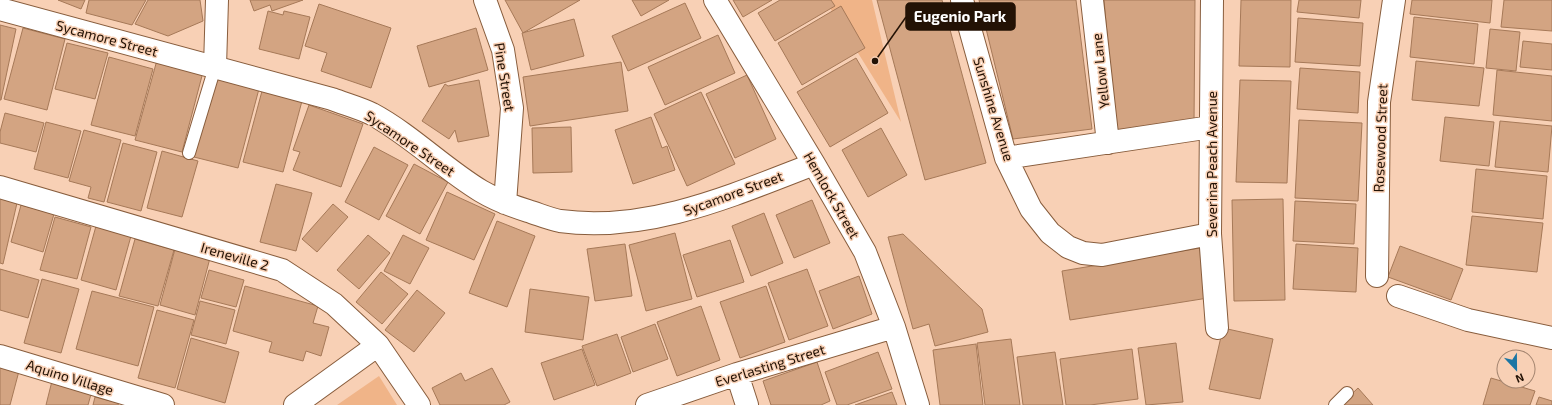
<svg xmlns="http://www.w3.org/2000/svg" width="1552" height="405" font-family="'Exo 2',sans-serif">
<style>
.green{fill:#f0b488}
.building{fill:#d3a482;stroke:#a67958}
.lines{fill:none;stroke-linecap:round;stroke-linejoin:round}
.lane-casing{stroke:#885d3d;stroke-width:14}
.street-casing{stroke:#885d3d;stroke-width:24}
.lane{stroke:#fff;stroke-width:12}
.street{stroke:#fff;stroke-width:22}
.labels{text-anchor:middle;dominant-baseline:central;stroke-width:3;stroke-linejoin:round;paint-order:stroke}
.street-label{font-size:14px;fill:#231205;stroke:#f8d0b5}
.leader{fill:none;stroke:#231205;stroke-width:1.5}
.callout-dot{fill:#231205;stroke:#f8d0b5;stroke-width:1.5}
.callout{fill:#231205;stroke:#231205;stroke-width:1.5}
.callout-label{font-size:15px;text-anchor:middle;font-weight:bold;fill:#fff}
</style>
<rect width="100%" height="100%" fill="#f8d0b5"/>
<!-- green -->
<path class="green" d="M825,0H872L901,122Z
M379,376L397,405H337Z"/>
<!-- building -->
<path class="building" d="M58,0H85L81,9Z
M89,0H146L132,25L86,13Z
M148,0H200L203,21L168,36L135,24Z
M250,0H303L272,11L270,5L254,11Z
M505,0H580L523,33Z
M632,0H669L641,16Z
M733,0H772L743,17Z
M780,0H831L835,6L775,41L758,13Z
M877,0H942L986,163L925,180Z
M979,0H1076L1092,129L1013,139Z
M1104,0H1195L1194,125L1116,135Z
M1241,0H1291L1290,67L1239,66Z
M1299,0H1361L1359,18L1297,12Z
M1412,0H1492L1490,23L1410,14Z
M1504,0H1552V31L1501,27Z
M685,3L701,38L628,71L612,36Z
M319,4L391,28L371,88L321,71L327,53L305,46Z
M841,6L865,48L802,85L778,43Z
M268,11L283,15L284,11L310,17L299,59L259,49Z
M1414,17L1478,24L1474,64L1410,57Z
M1298,18L1363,23L1360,66L1295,62Z
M574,19L584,56L531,70L522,33Z
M0,25L16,29L1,100H0Z
M23,28L65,39L47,110L4,99Z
M476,28L488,70L429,87L417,46Z
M1490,29L1520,32L1516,71L1486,68Z
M718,35L735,73L665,105L648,67Z
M1523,41L1552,44V70L1520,67Z
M67,43L108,53L95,99L55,89Z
M109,57L153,69L135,136L91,125Z
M856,58L888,113L830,147L797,92Z
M157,60L203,72L182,152L135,140Z
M1416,61L1484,68L1479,106L1412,100Z
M621,62L628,111L530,126L523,77Z
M1300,68L1360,72L1358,113L1297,109Z
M1497,70L1552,76V121L1493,115Z
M216,74L260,85L238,168L194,157Z
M747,75L776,139L735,158L706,94Z
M479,80L489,136L458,142L455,130L449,139L422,121L445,84L448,86Z
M1240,80L1291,81L1287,183L1236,182Z
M262,91L302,101L283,172L243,162Z
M701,92L735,164L687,186L654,114Z
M309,105L363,124L341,187L293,170L300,152L293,150Z
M5,113L44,123L36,152L0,143V132Z
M651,117L662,148L667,146L675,170L633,184L615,130Z
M1445,117L1494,122L1489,166L1440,161Z
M1299,120L1362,123L1358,201L1295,198Z
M1500,121L1552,126L1548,172L1495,167Z
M46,122L81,131L68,178L34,169Z
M571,127L572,172L533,173L532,128Z
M881,128L907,175L868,197L842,150Z
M84,130L121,140L104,202L88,198L91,187L69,181Z
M123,143L157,152L141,211L107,202Z
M374,147L408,165L379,220L345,202Z
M162,151L198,161L182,217L147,208Z
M414,164L448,182L420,234L386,216Z
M1476,169L1547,176L1543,219L1472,212Z
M276,184L312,193L296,251L260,242Z
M447,192L495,214L474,260L426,240Z
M0,198L17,203L3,264L0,263Z
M1283,199L1285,300L1234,301L1232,200Z
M812,200L830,243L794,258L776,215Z
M1295,201L1356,204L1354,244L1293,241Z
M333,204L348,217L317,252L302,239Z
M21,205L54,214L43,252L11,242Z
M764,213L783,263L751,276L732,226Z
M1472,216L1543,223L1537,272L1466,265Z
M55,217L91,227L77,279L40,270Z
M497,221L535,236L507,307L469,293Z
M96,226L131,236L116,290L81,280Z
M675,233L692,299L646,311L629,245Z
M903,234L982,309L988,332L935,346L929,324L913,329L888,237Z
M368,235L390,253L359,289L337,270Z
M403,235L429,248L410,284L384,271Z
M135,239L174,250L158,306L119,296Z
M730,240L744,282L697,297L683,255Z
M625,244L632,296L595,301L587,249Z
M1296,244L1358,248L1356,292L1293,289Z
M1400,246L1463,269L1451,300L1388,277Z
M1200,248L1208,298L1070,320L1062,271Z
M175,249L210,258L195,315L160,305Z
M0,269L39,280L28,318L0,310Z
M807,269L828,326L789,340L768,283Z
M209,270L244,280L236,307L201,298Z
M381,272L408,294L382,324L356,302Z
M859,276L872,314L833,329L819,291Z
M42,279L79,289L61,353L24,343Z
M245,286L318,306L313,323L329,327L321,356L306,351L303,361L269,352L272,342L233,331Z
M766,286L785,342L740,358L720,302Z
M530,289L589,297L583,340L525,332Z
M417,290L445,313L414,352L385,330Z
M92,291L154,307L138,366L76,349Z
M200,301L235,310L226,344L191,335Z
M701,306L720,360L677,376L657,322Z
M157,310L194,320L175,388L138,378Z
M655,324L668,359L633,372L621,337Z
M1223,328L1273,339L1260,399L1209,389Z
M617,334L631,373L597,386L582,346Z
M191,338L239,352L225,403L177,389Z
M1011,339L1020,405H985L977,343Z
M1176,343L1183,402L1146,405L1138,348Z
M976,344L983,405H940L933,350Z
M582,349L595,385L554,400L541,363Z
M1132,349L1138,399L1090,405H1066L1060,359Z
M878,352L892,389L847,405H837L825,372Z
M1055,352L1063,405H1023L1017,357Z
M817,362L830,401L821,405H771L763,381Z
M0,366L19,371L10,405H0Z
M492,368L510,402L504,405H440L432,388L461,373L465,381Z
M53,377L93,387L88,405H46Z
M1491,378L1535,391L1530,405H1483Z
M1358,388L1373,405H1340Z
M892,392L897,405H855Z
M95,397L119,403L118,405H93Z
M1539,397L1552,401V405H1536Z"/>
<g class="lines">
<!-- lane casing -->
<g class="lane-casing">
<path id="lane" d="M189,153L215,67
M1335,405L1347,393"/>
</g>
<!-- street casing -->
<g class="street-casing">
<path id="street" d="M485,0L503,50L512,108L505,203
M715,0L814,164L865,252L894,327L918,405
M962,0L1006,158L1031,209L1050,233L1068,247L1083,253L1102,255L1210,234
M1092,0L1108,143
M1212,0L1210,234L1217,328
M0,9L332,99C345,104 360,108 372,114C411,135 443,168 481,191C496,200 512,206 528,211C538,214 549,219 560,221C649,233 733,195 814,164
M215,67L217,0
M1006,158L1211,127
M0,187L282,270L334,304L378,345L419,405
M1377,276L1379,102L1394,0
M1398,296L1468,320L1552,338
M0,356L163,405
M737,374L747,405
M295,405L378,345
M647,405L737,374L894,327"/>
</g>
<!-- lane -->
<use href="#lane" class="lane"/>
<!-- street -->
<use href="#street" class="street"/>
</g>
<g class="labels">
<!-- street labels -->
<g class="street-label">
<text transform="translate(107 38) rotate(15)">Sycamore Street</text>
<text transform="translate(1100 71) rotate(-96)">Yellow Lane</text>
<text transform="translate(505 77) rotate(81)">Pine Street</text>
<text transform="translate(994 109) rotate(73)">Sunshine Avenue</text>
<text transform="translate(1380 138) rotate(-88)">Rosewood Street</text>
<text transform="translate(410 143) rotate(34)">Sycamore Street</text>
<text transform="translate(1211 164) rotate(-90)">Severina Peach Avenue</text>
<text transform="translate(733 193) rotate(-20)">Sycamore Street</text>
<text transform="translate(832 195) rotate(60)">Hemlock Street</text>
<text transform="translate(235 256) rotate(16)">Ireneville 2</text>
<text transform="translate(770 365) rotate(-17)">Everlasting Street</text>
<text transform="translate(70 377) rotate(17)">Aquino Village</text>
</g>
</g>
<!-- callouts -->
<path class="leader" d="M875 61L906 17"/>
<circle class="callout-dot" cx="875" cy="61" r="4"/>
<rect class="callout" x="906" y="3" width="109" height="27" rx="4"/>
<g class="callout-label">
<text x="960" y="22">Eugenio Park</text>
</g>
<!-- north arrow -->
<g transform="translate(1516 369) rotate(158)"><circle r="19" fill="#f8d0b5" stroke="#a3846f"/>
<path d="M0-3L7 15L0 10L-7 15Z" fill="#1b76a4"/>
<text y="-6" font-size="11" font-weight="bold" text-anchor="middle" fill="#231205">N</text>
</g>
</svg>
